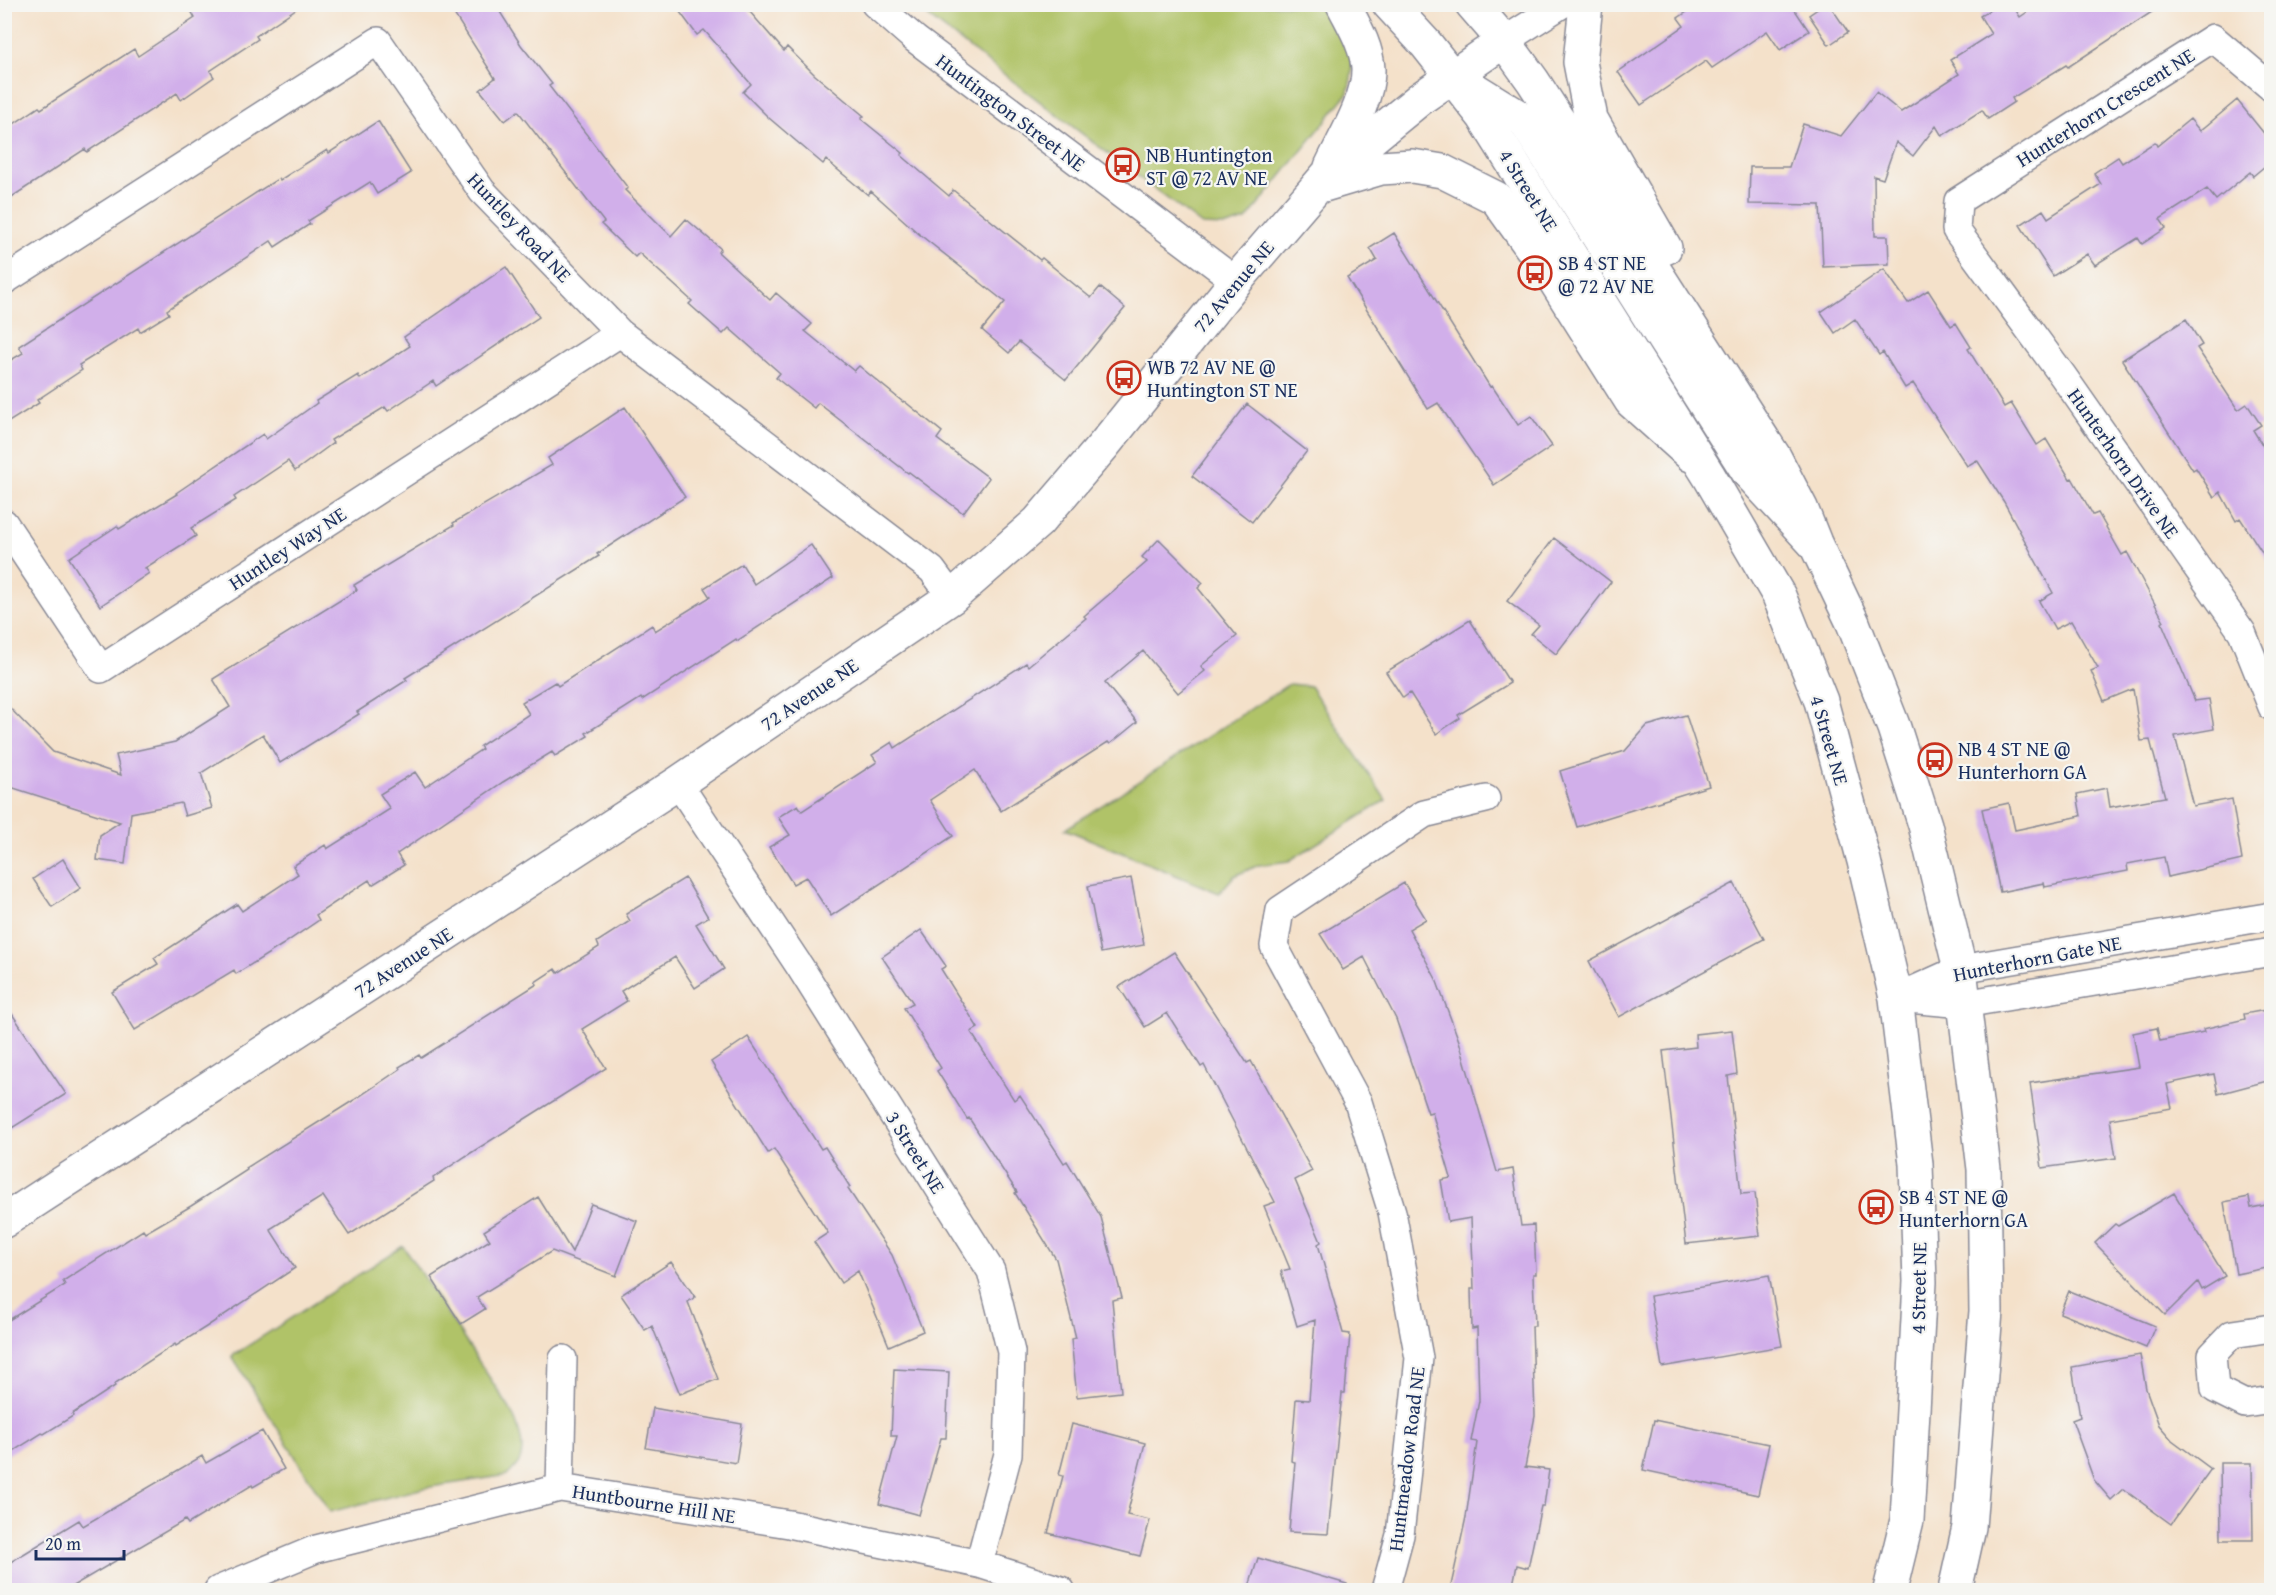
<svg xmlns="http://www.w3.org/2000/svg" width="2276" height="1595" font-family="'Gentium Book Plus',serif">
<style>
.green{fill:#b0c367;stroke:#667962;stroke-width:1.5}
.building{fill:#d1afea}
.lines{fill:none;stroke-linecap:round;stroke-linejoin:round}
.minor-casing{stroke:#888894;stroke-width:30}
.tertiary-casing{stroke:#888894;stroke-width:36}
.secondary-casing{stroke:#888894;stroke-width:36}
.minor{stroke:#fff;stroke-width:27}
.tertiary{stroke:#fff;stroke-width:33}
.secondary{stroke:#fff;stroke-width:33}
.labels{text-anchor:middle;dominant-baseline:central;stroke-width:4.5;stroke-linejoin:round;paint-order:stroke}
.street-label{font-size:20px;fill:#1b2f5e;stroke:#f6f6f2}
.poi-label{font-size:20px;fill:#1b2f5e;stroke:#f6f6f2;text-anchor:start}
</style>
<rect width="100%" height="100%" fill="#f6f6f2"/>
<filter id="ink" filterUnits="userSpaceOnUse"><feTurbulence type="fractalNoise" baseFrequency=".0167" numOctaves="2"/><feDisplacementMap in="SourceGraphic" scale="12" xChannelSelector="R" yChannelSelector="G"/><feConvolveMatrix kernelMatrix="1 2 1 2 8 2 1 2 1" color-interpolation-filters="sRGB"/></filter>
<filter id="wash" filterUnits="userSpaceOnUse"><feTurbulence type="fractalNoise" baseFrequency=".008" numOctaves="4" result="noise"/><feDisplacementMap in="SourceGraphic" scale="24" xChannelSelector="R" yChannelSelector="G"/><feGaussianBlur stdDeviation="1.35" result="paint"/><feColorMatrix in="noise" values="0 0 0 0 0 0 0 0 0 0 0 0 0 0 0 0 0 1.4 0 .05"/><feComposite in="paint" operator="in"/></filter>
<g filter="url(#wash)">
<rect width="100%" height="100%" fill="#f4e1ca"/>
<!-- green -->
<path class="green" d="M913,5H1324C1337,24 1352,45 1352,70C1352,77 1349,86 1348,93L1246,220L1226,226L1202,225Z
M1289,684L1310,686L1386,800L1289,861L1259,865L1234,876L1219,893L1065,829Z
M403,1246L510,1409C517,1422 526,1445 520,1460C518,1465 512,1471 508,1475L424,1488L330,1512L232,1356Z"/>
<g id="blocks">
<!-- building -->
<path class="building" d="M187,4H303L256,36L258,39L210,71L214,77L181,100L177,93L87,152L85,149L4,202L5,130L39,107L41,109L134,49L138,56L195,18Z
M468,4H495L521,45L552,84L549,86L628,188L625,190L671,236L686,219L721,249L718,252L770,300L776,293L812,324L805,331L854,371L859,366L903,402L904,401L942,432L937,439L989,478L963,513L909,472L908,473L818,403L814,408L776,378L780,373L729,328L723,334L689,304L692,301L639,253L635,257L601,224L604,222L518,111L505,121L480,90L495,78L454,14Z
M674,4H743L784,51L787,47L815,75L864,116L861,119L903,153L901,155L949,196L953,190L1040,260L1042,258L1091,298L1100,287L1125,308L1066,380L1019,342L1009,353L982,330L1005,302L919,234L871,191L868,195L826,160L823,164L769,118L743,92L751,84L704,30L697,35Z
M1699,4H1791L1809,31L1780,50L1767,31L1712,68L1706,61L1641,105L1618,72L1684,26L1678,18Z
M1825,4H1829L1848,32L1829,45L1809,15Z
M1999,4H2012L2020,17L2039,4H2164L2068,67L2066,65L2012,98L2014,102L1988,119L1982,110L1942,136L1936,126L1913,156L1896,142L1883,179L1874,176L1875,236H1888L1889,264L1823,267L1820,205L1749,204L1750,167H1789L1803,124L1841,136L1876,92L1901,112L1959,74L1950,60L1991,34L1980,16Z
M2237,100L2271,142V161L2253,176L2250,172L2216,200L2207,189L2160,219L2166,228L2142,244L2138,238L2095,265L2087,254L2053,276L2020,225L2043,210L2048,218L2101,184L2094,173L2118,157L2122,163L2155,142L2157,146L2190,119L2200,131Z
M378,121L411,173L377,194L370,182L308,221L310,224L275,247L271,241L167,310L169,314L140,332L138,328L79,365L82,370L37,400L39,403L4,425V364L23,353L19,346L279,178L280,180L327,150L329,153Z
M1394,233L1490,387L1492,386L1518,425L1531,416L1552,446L1494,485L1438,403L1428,409L1347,278L1377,260L1370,248Z
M506,267L539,317L436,386L433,381L388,411L385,407L331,440L333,443L295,471L288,461L234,497L236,500L191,528L196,536L145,568L149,573L100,606L69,558L117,526L119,529L177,494L176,493L263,434L266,439L317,403L316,401L358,375L360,379L410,346L404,337Z
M1884,269L1908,303L1928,290L1951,326L1956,323L1971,347L1968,349L2004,407L2011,403L2037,445L2046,439L2070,479L2072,478L2093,515L2098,513L2122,555L2127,552L2164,621L2162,623L2195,701L2209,699L2214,729L2175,736L2193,806L2232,799L2242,860L2168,877L2164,857L2127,864L2128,871L2045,887L2044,883L2000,892L1982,809L2009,803L2015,830L2081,816L2077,794L2107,788L2110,807L2165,797L2150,740L2141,741L2133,689L2104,701L2091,671L2098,668L2071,621L2055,629L2039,601L2053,593L2004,502L1977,460L1967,466L1913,383L1905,388L1883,352L1879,355L1855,319L1835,333L1821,312Z
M2186,319L2202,345L2197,348L2238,410L2247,404L2261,425L2253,430L2271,459V566L2240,518L2236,521L2220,492L2214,497L2196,468L2193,470L2122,360Z
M1247,404L1307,451L1252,522L1192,476Z
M625,407L685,497L597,554L599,556L405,678L407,680L357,712L359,714L280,763L263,734L201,773L212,808L185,816L181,803L131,813L125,864L97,860L100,835L120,822L4,785V702L53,752L121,775L116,755L175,742L230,707L213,679L357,590L354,585L454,525L453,523L552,465L548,458Z
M1554,538L1611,582L1556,654L1531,634L1539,625L1507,601Z
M1159,539L1203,583L1198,588L1237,636L1201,666L1205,671L1178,693L1143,651L1105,683L1137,722L1110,744L1108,742L1001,811L975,770L930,800L953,836L831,916L806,877L793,884L769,847L790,835L778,817L798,805L802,811L877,762L872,755L892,742L895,748L1026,663L1028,666L1086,618L1084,616L1147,562L1142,557Z
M811,545L833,578L737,641L736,639L642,700L641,698L586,733L588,736L555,756L552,752L503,782L397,854L404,865L372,885L369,880L316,915L319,920L282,945L236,974L234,970L135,1030L112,992L158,964L154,958L237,904L242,911L298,874L293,866L325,845L327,849L390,809L380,794L415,772L425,787L482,749L480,746L529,714L522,702L555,682L558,686L652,625L655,631L710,597L704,588L742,564L754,584Z
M1470,620L1510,683L1458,715L1460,718L1436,734L1410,693L1403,698L1386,672Z
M1686,715L1709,786L1577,827L1560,771L1625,751L1647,726Z
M63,859L81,888L52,907L33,879Z
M685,878L708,917L696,924L724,969L695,988L675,957L621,991L627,1001L582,1029L606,1068L466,1156L433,1178L434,1181L349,1235L323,1196L270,1229L295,1268L206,1327L176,1346L175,1344L114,1384L115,1386L72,1414L73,1416L44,1434L42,1433L4,1457V1323L65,1285L63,1281L143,1230L145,1233L191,1206L247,1170L246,1168L354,1100L400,1069L399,1067L419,1055L421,1058L537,984L535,982L555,969L558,973L599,947L597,942L630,921L626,914Z
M1131,878L1144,945L1101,953L1088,886Z
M1404,883L1426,919L1409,929L1436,979L1459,1041L1497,1172L1513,1169L1521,1226L1534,1225L1536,1274H1533L1535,1326H1532L1535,1416L1525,1467L1549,1470L1544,1506H1541L1528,1568L1517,1565L1512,1590H1450L1466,1517L1477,1442L1471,1441L1479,1401L1477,1328L1472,1329L1471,1289H1474L1471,1218L1448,1222L1441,1180L1451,1178L1432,1112L1428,1113L1396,1019L1364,957L1343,970L1320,934Z
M1734,883L1764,939L1619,1017L1589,961Z
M921,930L946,966L941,969L978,1028L971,1032L1014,1100L1020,1095L1064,1163L1067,1161L1101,1217L1122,1298L1112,1300L1121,1392L1077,1397L1071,1339L1076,1338L1056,1259L1015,1193L1017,1192L969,1118L967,1119L937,1071L941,1068L904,1008L913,1003L882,957Z
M1174,952L1247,1063L1251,1061L1312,1171L1295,1180L1321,1242L1318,1244L1343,1333L1350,1334L1345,1393H1342L1328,1534L1289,1532L1295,1462L1291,1461L1296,1399L1309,1400L1315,1320L1297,1326L1281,1271L1290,1269L1264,1206L1275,1202L1204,1065L1201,1067L1167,1013L1145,1027L1119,987Z
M4,1002L66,1094L4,1133Z
M2271,1009V1080L2218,1094L2214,1074L2167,1084L2172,1108L2110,1119L2116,1158L2042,1168L2030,1083L2139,1067L2133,1033L2157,1028L2160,1041L2204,1032L2203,1029L2245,1019L2244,1014Z
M1732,1030L1737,1074L1728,1076L1741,1194L1755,1193L1760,1236L1686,1244L1663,1051L1696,1047L1695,1034Z
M748,1037L821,1149L825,1147L850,1187L848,1189L892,1255L923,1331L889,1346L858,1271L841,1283L814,1242L828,1233L774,1149L768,1153L711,1062Z
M2174,1193L2225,1276L2202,1290L2198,1282L2165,1315L2095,1243L2115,1224L2118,1226Z
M538,1197L572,1252L591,1204L637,1221L616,1276L552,1251L477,1297L485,1309L461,1324L431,1277L490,1240L484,1231Z
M2249,1197L2251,1208L2271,1204V1267L2236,1274L2224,1202Z
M671,1262L695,1297L688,1302L718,1379L680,1394L652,1326L645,1330L621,1295Z
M1769,1275L1782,1346L1662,1367L1650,1296Z
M2069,1291L2155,1326L2146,1348L2060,1313Z
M2140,1355L2146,1389L2159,1425L2172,1440L2211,1469L2171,1524L2123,1489L2111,1500L2094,1480L2072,1420L2080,1417L2072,1367Z
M894,1369L949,1372L946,1438H941L919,1515L879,1504L897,1436H891Z
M653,1408L742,1424L736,1463L646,1448Z
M1654,1420L1769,1444L1758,1495L1643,1470Z
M1072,1424L1145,1443L1127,1515L1150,1520L1140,1556L1048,1533L1063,1476L1059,1475Z
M262,1431L284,1469L253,1487L252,1485L188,1524L185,1520L66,1590H4V1566L79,1520L83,1526L202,1456L206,1463Z
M2220,1463H2252L2253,1540H2221Z
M1258,1558L1347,1584L1346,1590H1248Z"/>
</g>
</g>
<g filter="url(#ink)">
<use href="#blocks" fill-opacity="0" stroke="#888894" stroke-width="1.5"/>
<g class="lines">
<!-- minor casing -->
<g class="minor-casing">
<path id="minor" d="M875,4L915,39L1236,281
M1504,41L1562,4
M2272,88L2213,38L1958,201L1956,230L2063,376L2242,632L2272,707
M4,281L378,41L482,191L620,333L932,570L952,597
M4,523L101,669L620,333
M678,783L800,967L991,1271L1011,1352L1008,1454L979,1564
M1896,998L1960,969L2272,916
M1897,998L1964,1004L2272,952
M2272,1328L2232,1334L2212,1355L2215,1389L2245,1404L2272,1400
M560,1488L563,1359
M218,1590L316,1549L560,1488L789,1524L979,1564L1061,1590
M1385,1590L1400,1535L1419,1358L1392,1212L1358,1102L1274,946L1280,910L1424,814L1486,799"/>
</g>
<!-- tertiary casing -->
<g class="tertiary-casing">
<path id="tertiary" d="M1453,76L1524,120L1748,472L1814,543
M1331,167C1344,139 1369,99 1368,69C1367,46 1353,24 1343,4
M1324,185L1381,168L1412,166L1442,171L1496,198L1552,276L1631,401L1691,455
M4,1221L678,783L952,597L1038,522L1104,445L1236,281L1328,174L1421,98L1504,41"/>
</g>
<!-- secondary casing -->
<g class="secondary-casing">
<path id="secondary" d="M1389,4L1426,44L1483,116L1709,476L1779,596L1821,701L1864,861L1896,998L1916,1164L1920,1282L1907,1520L1890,1590
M1472,4L1504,41L1533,81L1775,458L1801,508L1815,543L1853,623L1894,728L1925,825L1960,969L1984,1169L1986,1311L1969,1527L1955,1590
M1586,4L1580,62L1591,119L1665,248"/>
</g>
<!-- minor -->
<use href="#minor" class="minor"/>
<!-- tertiary -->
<use href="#tertiary" class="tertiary"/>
<!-- secondary -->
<use href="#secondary" class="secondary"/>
</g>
</g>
<!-- icons -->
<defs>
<g id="bus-ring" transform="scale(1.725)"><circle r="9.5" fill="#f6f6f2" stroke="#c8321e" stroke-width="1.5"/><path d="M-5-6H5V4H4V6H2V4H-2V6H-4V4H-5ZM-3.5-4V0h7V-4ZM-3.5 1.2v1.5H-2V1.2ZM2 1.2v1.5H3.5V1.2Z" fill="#c8321e"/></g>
</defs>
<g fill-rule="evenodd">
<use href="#bus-ring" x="1123" y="165"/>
<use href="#bus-ring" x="1535" y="273"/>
<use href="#bus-ring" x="1124" y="378"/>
<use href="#bus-ring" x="1935" y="760"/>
<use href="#bus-ring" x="1876" y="1207"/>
</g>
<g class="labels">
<!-- street labels -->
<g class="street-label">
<text transform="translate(2105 107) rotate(-32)">Hunterhorn Crescent NE</text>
<text transform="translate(1011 112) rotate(37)">Huntington Street NE</text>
<text transform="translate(1529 190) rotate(58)">4 Street NE</text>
<text transform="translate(520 227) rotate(47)">Huntley Road NE</text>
<text transform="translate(1233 286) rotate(-50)">72 Avenue NE</text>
<text transform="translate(2124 463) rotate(55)">Hunterhorn Drive NE</text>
<text transform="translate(287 548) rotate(-33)">Huntley Way NE</text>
<text transform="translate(809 694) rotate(-34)">72 Avenue NE</text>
<text transform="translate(1830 740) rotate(74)">4 Street NE</text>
<text transform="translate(2037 958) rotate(-11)">Hunterhorn Gate NE</text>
<text transform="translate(403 962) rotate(-33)">72 Avenue NE</text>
<text transform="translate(916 1152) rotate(58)">3 Street NE</text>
<text transform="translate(1918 1288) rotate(-89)">4 Street NE</text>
<text transform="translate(1406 1459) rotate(-83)">Huntmeadow Road NE</text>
<text transform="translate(654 1503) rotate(9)">Huntbourne Hill NE</text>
</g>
<!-- poi labels -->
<g class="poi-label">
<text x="1146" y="154">NB Huntington<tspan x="1146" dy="23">ST @ 72 AV NE</tspan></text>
<text x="1558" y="262">SB 4 ST NE<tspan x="1558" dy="23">@ 72 AV NE</tspan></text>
<text x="1147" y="366">WB 72 AV NE @<tspan x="1147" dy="23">Huntington ST NE</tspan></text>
<text x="1958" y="748">NB 4 ST NE @<tspan x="1958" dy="23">Hunterhorn GA</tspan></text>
<text x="1899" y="1196">SB 4 ST NE @<tspan x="1899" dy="23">Hunterhorn GA</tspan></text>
</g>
</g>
<!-- margin -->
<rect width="2276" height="1595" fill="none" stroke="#f6f6f2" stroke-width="24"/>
<!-- scale -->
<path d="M36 1550v9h88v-9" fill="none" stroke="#1b2f5e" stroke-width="3"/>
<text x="45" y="1550" font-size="18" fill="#1b2f5e" stroke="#f6f6f2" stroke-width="4.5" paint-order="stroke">20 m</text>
</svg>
